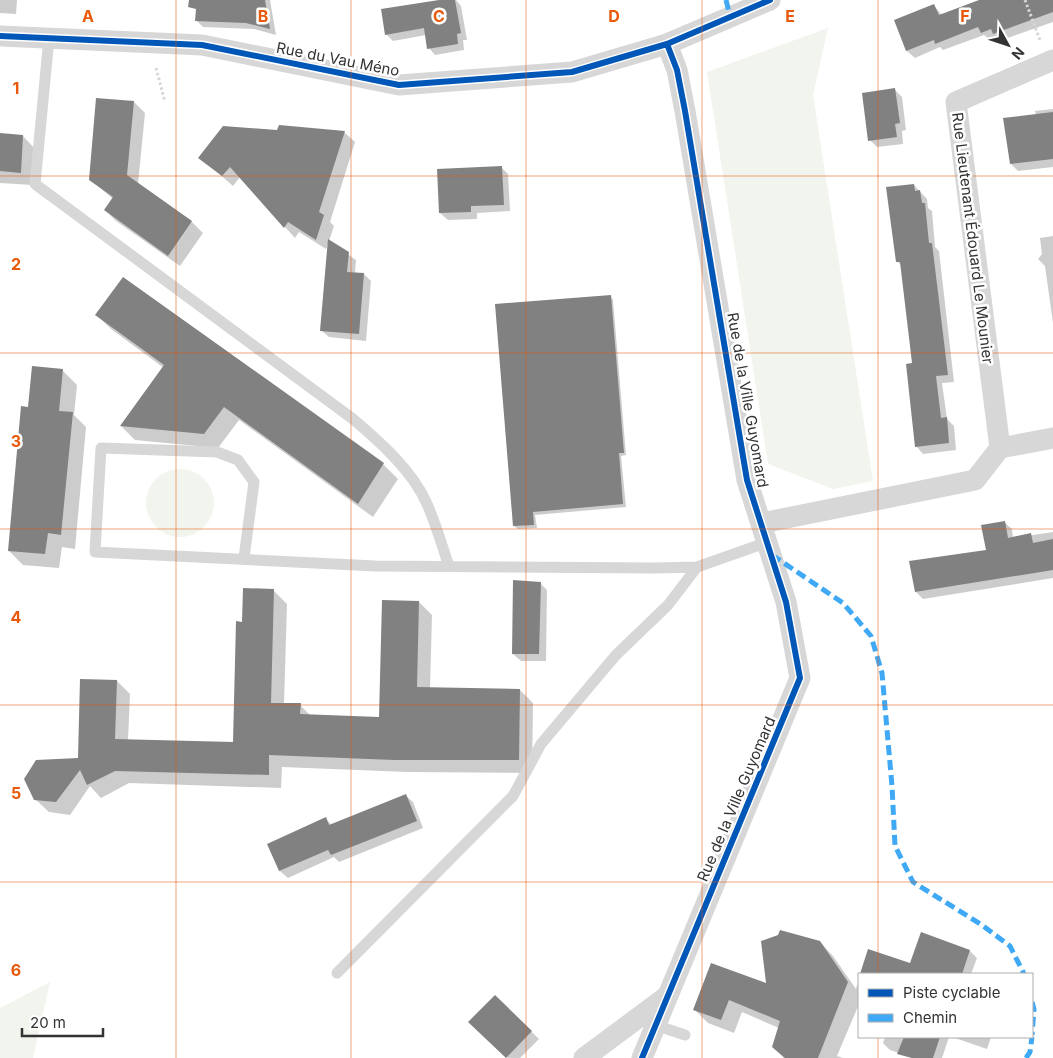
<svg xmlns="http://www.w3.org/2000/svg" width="1053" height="1058" font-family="Inter,sans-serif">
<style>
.green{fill:#f1f5ed}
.shadow{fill:#0003}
.building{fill:#818181}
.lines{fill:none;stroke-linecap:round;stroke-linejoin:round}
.path{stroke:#d6d6d6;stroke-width:3;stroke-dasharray:2.5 2.5;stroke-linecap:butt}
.service{stroke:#d7d7d7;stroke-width:11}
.minor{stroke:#d7d7d7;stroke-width:21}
.quiet{stroke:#3fa9f5;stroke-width:5;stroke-dasharray:10 5;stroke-linecap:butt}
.cycleway-casing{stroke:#fff;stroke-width:9}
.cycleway{stroke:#0057b8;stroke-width:6}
.grid{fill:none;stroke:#e8590c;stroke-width:1;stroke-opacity:0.55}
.labels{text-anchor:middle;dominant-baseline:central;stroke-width:5;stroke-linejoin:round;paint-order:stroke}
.street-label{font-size:15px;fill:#333;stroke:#fff}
.grid-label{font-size:16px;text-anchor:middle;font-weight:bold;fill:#e8590c;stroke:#fff;stroke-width:5;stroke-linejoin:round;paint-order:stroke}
</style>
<rect width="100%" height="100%" fill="#fff"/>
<!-- green -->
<path class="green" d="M828,28L813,95L873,481L833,489L768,464L707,72Z
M146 503a34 34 0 1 1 68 0a34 34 0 1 1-68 0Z
M50,982L33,1058H0V1008Z"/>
<!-- shadow -->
<path class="shadow" d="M0,0H17L16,14L0,13Z
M197,0H270L276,35L254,29L203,27L196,20Z
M446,0H456L461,6L467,40H463L464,50L435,55L429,48L426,35L393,41L386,34Z
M983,0H1053V22L1002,40L998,36L989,39L984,35L943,50L940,47L915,58L907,51L895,21L934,6L942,15Z
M895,90L902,97L906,130L902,131L903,144L877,147L870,140Z
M134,102L145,113L138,184L192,222L203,233L180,266L116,221L105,210L113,199L90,179Z
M1053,109V167L1018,171L1011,164L1036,115L1035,111Z
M277,131L344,132L355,142L330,222L334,226L329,241L356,260L355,273L364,274L371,281L366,341L329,337L321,330L328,244L326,249L299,232L295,238L240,177L233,186L200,157Z
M0,134L23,136L35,149L33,185L0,183Z
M501,167L508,174L510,211L477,213V219L448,220L440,213Z
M914,185L927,199L928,208L932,211L935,247L939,251L954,382L942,383L947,419L954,426L956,450L923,454L916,446L914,364L901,265L897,261Z
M1053,236V323L1045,266L1038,259L1042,254L1040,238Z
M123,279L383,464L398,479L373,517L239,420L218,448L135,440L121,426L164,368L111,329L97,315Z
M610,296L613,300L626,455L621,456L626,507L535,515L537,528L518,529L514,526Z
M62,370L77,385L74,415L86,427L75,549L62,547L59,568L23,565L9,551L29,408Z
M1004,522L1012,529L1013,538L1053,532V578L923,599L916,592L987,551Z
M540,583L547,590L546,661H521L513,654Z
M274,591L287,604L284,704L300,705L311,716L380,718L419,602L432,615L430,689L520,690L533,703L532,773L407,772L282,767L281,788L129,783L101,798L90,786L70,815L49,812L35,799L79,759L117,681L130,694L128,740L234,743L243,623Z
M405,795L413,802L423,828L339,862L334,857L288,878L280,871L269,844L326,819L332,825Z
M921,934L970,951L977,958L971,974H861L863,967L910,965Z
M820,942L833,956L856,989L859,979V1004L837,1056L843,1058H784L773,1047L779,1028L742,1012L734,1033L708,1023L695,1010L767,984Z
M495,996L539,1039L520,1058H508L470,1022Z
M885,1037H949L942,1058H913L890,1050L883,1043Z
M952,1037H991L987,1049Z"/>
<!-- building -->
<path class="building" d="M189,0H265L270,29L246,23L195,21L196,9L188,7Z
M439,0H455L461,33L457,34L458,44L427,49L424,28L385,35L381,9Z
M979,0H1053V12L993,34L991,29L981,33L978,27L935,44L934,40L906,51L894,20L934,4L939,15Z
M895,88L900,123L895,124L897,137L868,141L862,93Z
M96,98L134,101L127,175L192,221L168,256L104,210L113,197L89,180Z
M1053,112V159L1010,164L1003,118Z
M279,125L345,131L319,212L324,215L316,240L288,222L284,228L230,167L222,176L198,158L223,126L277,130Z
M0,133L23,135L21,173L0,171Z
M502,166L504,205L471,206V212L439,213L437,169Z
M914,184L915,191L920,190L922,203H925L929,243H932L948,375L936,376L941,418L947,417L949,443L915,447L906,364L912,363L900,262H896L886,187Z
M328,239L349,252L347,272L364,273L359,334L320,331Z
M123,277L384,463L358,504L224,407L204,434L120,426L164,365L95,315Z
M611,295L624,453H619L623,504L533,512L534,525L513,526L495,304Z
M32,366L63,369L59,411L73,412L61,535L48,533L45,554L8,551L21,406L28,407Z
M1005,521L1008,538L1031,533L1033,543L1053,539V570L915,592L909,561L986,550L981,525Z
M513,580L541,582L539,654H512Z
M243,588L274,589L271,703H301L300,714L379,717L382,600L419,601L417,687L520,689L519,760H394L269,755V775L115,771L87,785L80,770L56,802L34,800L24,779L36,760L78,758L80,679L117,680L115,739L233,742L236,621L242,622Z
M406,794L417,821L331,855L328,850L279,871L267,844L326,817L329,825Z
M780,930L820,941L848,982L818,1058H785L772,1047L780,1021L729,1000L721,1020L693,1010L711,963L766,983L761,941L778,935Z
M921,932L970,950L962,974H860L868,949L910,963Z
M495,995L532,1031L506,1058L468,1022Z
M904,1037H940L933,1058H912L897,1054Z"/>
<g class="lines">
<!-- path -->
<path class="path" d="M1025,0L1040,40
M156,68L165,102"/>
<!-- service -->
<path class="service" d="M49,38L35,184L353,419C379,441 413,471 427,504C436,524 442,546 449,566
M244,558L254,482L238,460L217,452L101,448L95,552L375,566L654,568L697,567L768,542
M337,973L513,796L541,744L616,655L668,605L697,567
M655,1025L685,1035"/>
<!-- minor -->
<path class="minor" d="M0,36L202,45L399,85L572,72L667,44L770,0
M1000,448L956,102L1053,60
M762,523L975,480L1000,448L1053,438
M584,1058L666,997
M642,1058L800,678L786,602L747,480L685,111L677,70L667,44"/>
<!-- quiet -->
<path class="quiet" d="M726,0L730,16
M772,555L843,603L871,636L882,673L892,786L895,846L913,882L982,925L1010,946L1024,974
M1032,1002L1034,1009L1032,1035
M1026,1058L1030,1052L1032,1037"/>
<!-- cycleway casing -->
<g class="cycleway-casing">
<path id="cycleway" d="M0,36L202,45L399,85L572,72L667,44L770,0
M642,1058L800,678L786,602L747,480L685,111L677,70L667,44"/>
</g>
<!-- cycleway -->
<use href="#cycleway" class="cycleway"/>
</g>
<!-- grid -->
<path class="grid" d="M176,0V1058M351,0V1058M526,0V1058M702,0V1058M878,0V974M0,176H1053M0,353H1053M0,529H1053M0,705H1053M0,882H1053M878,1037V1058"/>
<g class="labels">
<!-- street labels -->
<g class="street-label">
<text transform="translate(338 59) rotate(11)">Rue du Vau Méno</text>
<text transform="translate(973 238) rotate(83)">Rue Lieutenant Édouard Le Mounier</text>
<text transform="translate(748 400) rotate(80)">Rue de la Ville Guyomard</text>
<text transform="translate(736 799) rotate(-67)">Rue de la Ville Guyomard</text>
</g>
</g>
<g class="grid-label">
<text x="88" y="22">A</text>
<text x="263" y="22">B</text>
<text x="439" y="22">C</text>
<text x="614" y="22">D</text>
<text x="790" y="22">E</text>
<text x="965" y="22">F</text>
<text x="16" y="94">1</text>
<text x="16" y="270">2</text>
<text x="16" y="447">3</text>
<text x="16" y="623">4</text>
<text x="16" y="799">5</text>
<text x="16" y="976">6</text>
</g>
<!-- legend -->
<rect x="858" y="973" width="175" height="65" fill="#ffffff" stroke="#adadad"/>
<rect x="868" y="989" width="25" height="8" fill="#0057b8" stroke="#adadad"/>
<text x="903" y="998" font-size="15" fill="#333333">Piste cyclable</text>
<rect x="868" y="1014" width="25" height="8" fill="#3fa9f5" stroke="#adadad"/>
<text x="903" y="1023" font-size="15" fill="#333333">Chemin</text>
<!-- north arrow -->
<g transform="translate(1008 45) rotate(130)" stroke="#ffffff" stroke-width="4" paint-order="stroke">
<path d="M0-4L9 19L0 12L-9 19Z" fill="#333333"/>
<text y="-8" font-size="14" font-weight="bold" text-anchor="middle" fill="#333333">N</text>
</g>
<!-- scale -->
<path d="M22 1028v8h81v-8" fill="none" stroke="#333333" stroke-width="2.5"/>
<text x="30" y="1028" font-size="15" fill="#333333" stroke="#ffffff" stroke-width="4" paint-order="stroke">20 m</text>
</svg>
